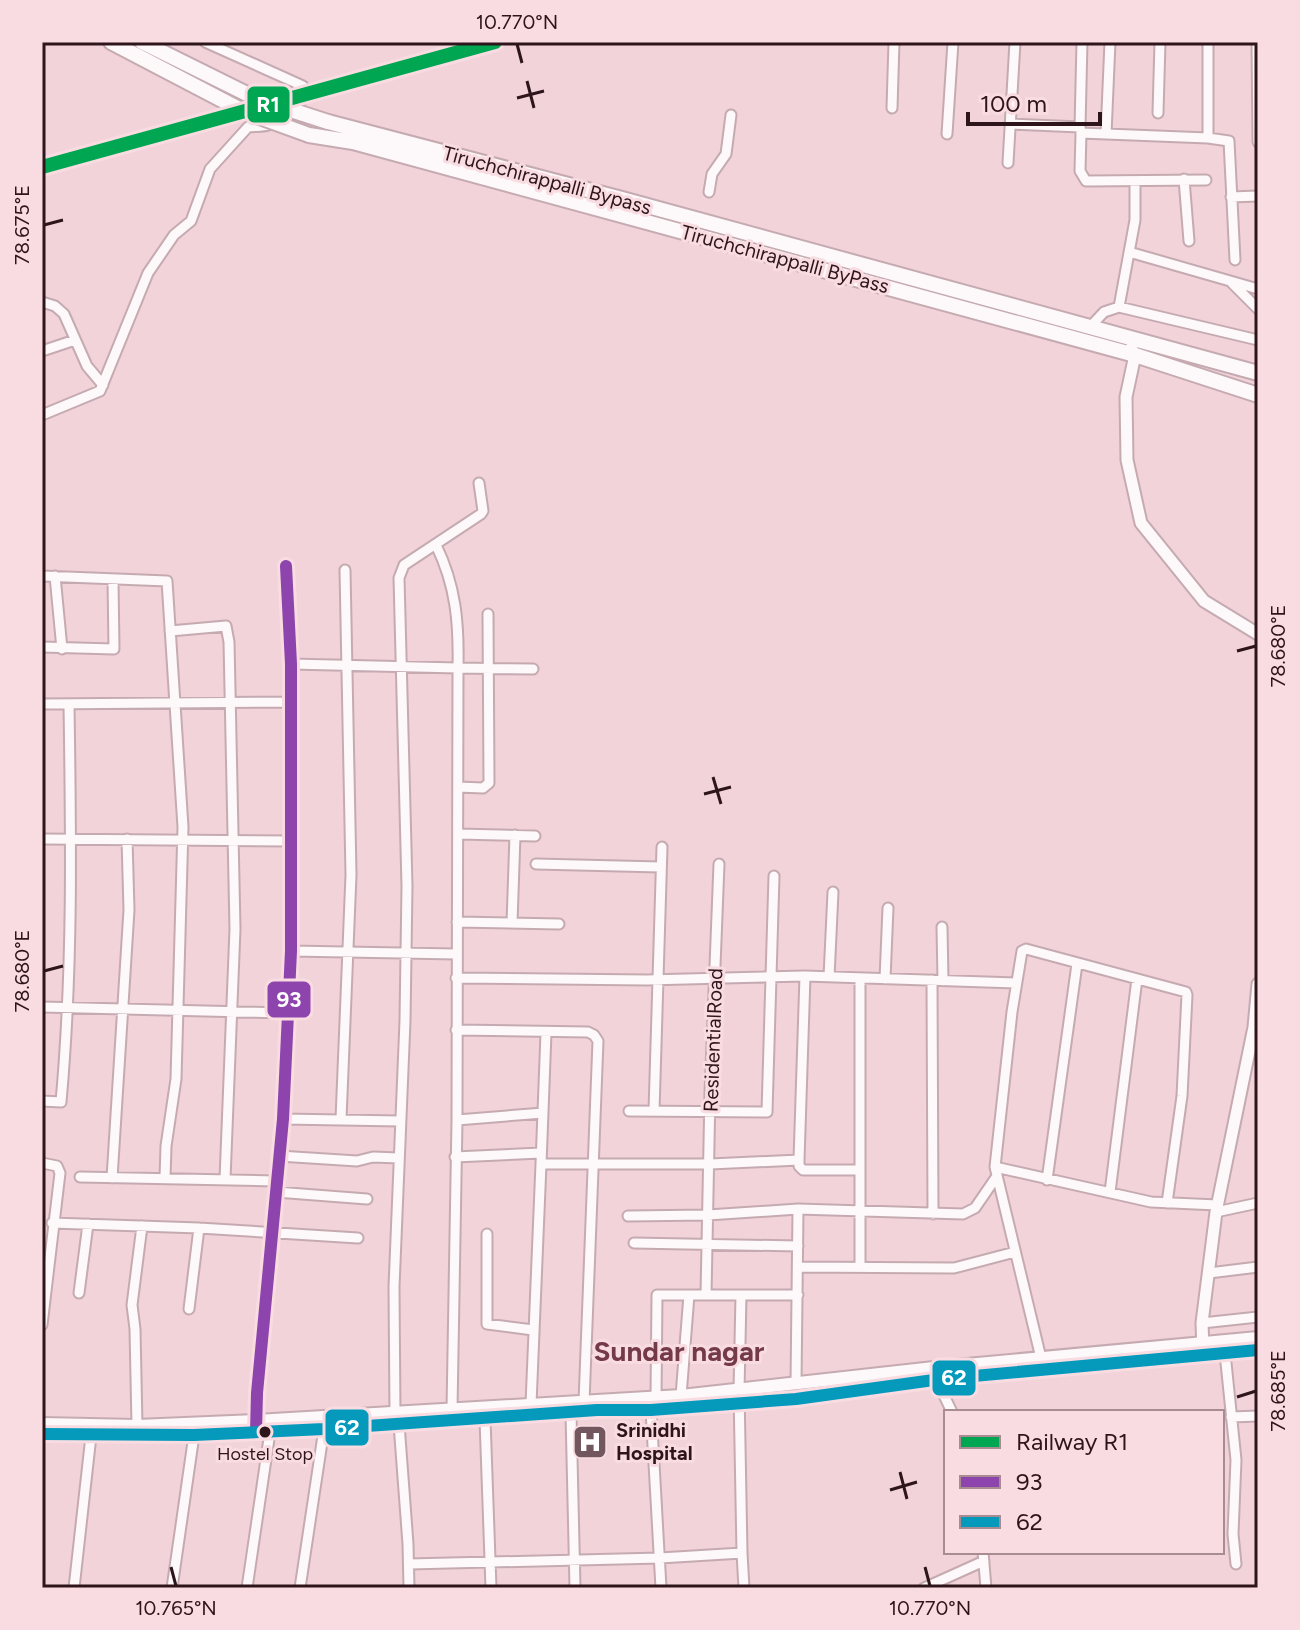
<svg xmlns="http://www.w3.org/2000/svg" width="1300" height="1630" font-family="Figtree,sans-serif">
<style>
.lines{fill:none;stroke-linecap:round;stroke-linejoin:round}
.minor-casing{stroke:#c5abb1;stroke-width:13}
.tertiary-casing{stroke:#c5abb1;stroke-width:15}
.secondary-casing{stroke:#c5abb1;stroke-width:16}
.trunk-casing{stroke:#c5abb1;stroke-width:18}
.minor{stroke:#fdf8f9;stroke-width:9}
.tertiary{stroke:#fdf8f9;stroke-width:11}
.secondary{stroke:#fdf8f9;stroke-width:12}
.trunk{stroke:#fdf8f9;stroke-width:14}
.trunk-bridge-casing{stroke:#c5abb1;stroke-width:18;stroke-linecap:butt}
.trunk-bridge{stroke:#fdf8f9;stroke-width:14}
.bus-1-casing{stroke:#f9dce1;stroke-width:18}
.bus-2-casing{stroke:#f9dce1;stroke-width:18}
.bus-1{stroke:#8e44ad;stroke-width:12}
.bus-2{stroke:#059abc;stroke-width:12}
.rail-1-casing{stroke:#f9dce1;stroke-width:20}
.rail-1{stroke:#00a651;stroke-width:14}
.ticks{fill:none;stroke:#2e151b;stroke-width:3}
.bus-dot{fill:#2e151b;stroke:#f9dce1;stroke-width:3}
.labels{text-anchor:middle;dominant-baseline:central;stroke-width:6;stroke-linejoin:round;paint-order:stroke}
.bus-label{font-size:18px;fill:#2e151b;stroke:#f9dce1}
.street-label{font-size:20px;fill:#2e151b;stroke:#f9dce1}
.poi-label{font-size:20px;font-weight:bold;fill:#2e151b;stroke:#f9dce1;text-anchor:start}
.district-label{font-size:28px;font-weight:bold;fill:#743a48;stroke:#f9dce1}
.line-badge{stroke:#f9dce1;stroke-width:3}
.badge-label{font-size:22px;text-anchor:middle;font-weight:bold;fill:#fff}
.neatline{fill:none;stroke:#2e151b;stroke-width:3}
.ticks-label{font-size:20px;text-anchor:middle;fill:#2e151b}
</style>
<rect width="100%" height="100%" fill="#f1d3d9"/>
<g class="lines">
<!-- minor casing -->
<g class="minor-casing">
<path id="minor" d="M1257,42L1258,142
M892,108L894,42
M1158,113L1160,42
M1010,124L1080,127L1081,133L1208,138V42
M1080,127L1082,42
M1081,133L1080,171L1086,181L1206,180
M947,134L953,42
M1106,134L1110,42
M1208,138L1229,141L1235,260
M1008,163L1015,42
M1184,179L1189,241
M709,192L712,174L726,154L731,115
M1231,197L1258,196
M1129,252L1258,289
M1232,283L1258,309
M42,302L55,306L64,314L87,366L103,385
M1119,307L1135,220V181
M1089,328L1104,312L1119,307L1258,340
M42,351L75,340
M42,415L100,391L148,273L174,235L191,221L210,169L248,127C254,126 262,127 268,125C284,120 308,103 303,86L205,42
M436,545C456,586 459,623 458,668L533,669
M42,576L167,581L183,827L176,1079L166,1146L165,1178
M55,576L62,649
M170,631L226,626L229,642L235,929L225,1179
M42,647L114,649L113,580
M291,664L458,668L457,1120L452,1410
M42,704L291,702
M458,787L483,788L489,783L488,614
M459,834L535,836
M42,839L292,841
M536,864L661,867
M457,922L559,924
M512,923L515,835
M942,927L943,981
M291,951L456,954
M829,977L833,892
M456,978L647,980L805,976L1016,983
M885,979L888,908
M932,980L933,1214
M42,1007L287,1013
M456,1030L588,1032L594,1035L598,1041L584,1402
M42,1101L61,1102C73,969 71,837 69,704
M629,1111L767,1112L774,876
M654,1111L662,847
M283,1119L400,1121
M341,1119L351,875L345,570
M457,1120L543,1113
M279,1156L357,1161L373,1157L398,1158
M455,1157L541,1153
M799,1160V1166L803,1170H859
M42,1163L57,1166L60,1173L42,1325
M541,1164L546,1033
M995,1167L1012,1012L1022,951L1026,949L1186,992L1187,995L1182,1096L1167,1203
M80,1177L276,1181
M112,1178L129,910L127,839
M1047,1180L1077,964
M276,1192L367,1199
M1110,1192L1137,979
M1216,1212L1258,1203
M628,1216L708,1215L798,1209L963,1214L975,1208L997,1176
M52,1223L199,1228L358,1238
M487,1234V1324L533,1330
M634,1243L798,1246
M798,1267L954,1268L1015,1252
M860,1267V980
M1209,1273L1258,1267
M79,1293L88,1224
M706,1295L710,1093L719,864
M741,1295L739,1391L742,1553
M189,1309L199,1228
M1202,1323L1258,1317
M1225,1353L1236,1460L1233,1534L1236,1564
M1041,1358L995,1167L1151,1202L1217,1205
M936,1379L952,1412
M796,1384L798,1209
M681,1396L689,1295
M656,1398L657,1295H798
M531,1404L541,1164H710L799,1160L805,976
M651,1410L661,1588
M571,1413L575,1588
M395,1414L394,1287L405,1021L407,886L399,578L404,565L481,514L483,511L479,483
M1231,1417L1258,1416
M485,1419L491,1588
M399,1424L408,1544L409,1588
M256,1425L257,1393L283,1119L291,951V664L286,566
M137,1426L135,1329L132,1305L142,1226
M983,1552L986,1588
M409,1564L660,1558L742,1553L744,1588
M74,1588L91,1436
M172,1588L194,1435
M247,1588L270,1432
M300,1588L324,1429
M924,1588L984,1561"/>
</g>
<!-- tertiary casing -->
<g class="tertiary-casing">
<path id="tertiary" d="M1131,348L1135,355L1126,397L1127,460L1141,523L1204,601L1258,634
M1203,1350L1202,1323L1216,1212L1254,1027L1258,984"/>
</g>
<!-- secondary casing -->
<g class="secondary-casing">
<path id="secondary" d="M42,1424L137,1426L256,1421L681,1396L934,1368L1258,1338
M42,1434L194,1435L324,1429L597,1410H651L796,1399L941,1379L1258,1350"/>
</g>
<!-- trunk casing -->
<g class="trunk-casing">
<path id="trunk" d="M111,42L243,111
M142,42L257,99
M328,122L622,199L1258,373
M309,135L353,142L1135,355L1258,395"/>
</g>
<!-- minor -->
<use href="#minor" class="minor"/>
<!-- tertiary -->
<use href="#tertiary" class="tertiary"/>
<!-- secondary -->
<use href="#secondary" class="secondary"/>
<!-- trunk -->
<use href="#trunk" class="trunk"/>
<!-- trunk-bridge casing -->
<g class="trunk-bridge-casing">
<path id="trunk-bridge" d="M257,99L328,122
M243,111L309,135"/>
</g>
<!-- trunk-bridge -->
<use href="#trunk-bridge" class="trunk-bridge"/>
<!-- bus-1 casing -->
<g class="bus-1-casing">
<path id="bus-1" d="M256,1432L257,1393L283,1119L291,951V664L286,566"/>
</g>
<!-- bus-2 casing -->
<g class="bus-2-casing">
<path id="bus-2" d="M42,1434L194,1435L324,1429L597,1410H651L796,1399L941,1379L1258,1350"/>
</g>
<!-- bus-1 -->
<use href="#bus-1" class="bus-1"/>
<!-- bus-2 -->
<use href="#bus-2" class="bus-2"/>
<!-- rail-1 casing -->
<g class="rail-1-casing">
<path id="rail-1" d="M42,167L495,42"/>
</g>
<!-- rail-1 -->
<use href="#rail-1" class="rail-1"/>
</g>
<!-- ticks -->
<path class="ticks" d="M517,44L522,63M527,81L534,108M517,98L544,91M44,225L63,220M1237,651L1256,646M713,777L721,804M704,794L731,787M44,971L63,966M1237,1397L1256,1391M900,1472L907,1499M890,1490L917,1482M171,1567L176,1586M925,1567L930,1586"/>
<!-- icons -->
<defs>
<g id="hospital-square" transform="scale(1.8)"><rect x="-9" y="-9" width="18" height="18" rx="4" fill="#72585e" stroke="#f9dce1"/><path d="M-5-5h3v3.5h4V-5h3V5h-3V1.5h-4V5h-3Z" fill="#fff"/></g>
</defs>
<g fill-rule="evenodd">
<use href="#hospital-square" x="590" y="1442"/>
</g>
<!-- markers -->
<circle class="bus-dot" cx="265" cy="1432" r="7"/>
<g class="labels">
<!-- bus labels -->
<g class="bus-label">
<text x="265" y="1454">Hostel Stop</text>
</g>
<!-- street labels -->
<g class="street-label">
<text transform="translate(547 180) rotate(15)">Tiruchchirappalli Bypass</text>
<text transform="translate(785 259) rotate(15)">Tiruchchirappalli ByPass</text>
<text transform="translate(713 1040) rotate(-88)">ResidentialRoad</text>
</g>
<!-- poi labels -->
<g class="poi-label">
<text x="616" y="1430">Srinidhi<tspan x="616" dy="23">Hospital</tspan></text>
</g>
<!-- district labels -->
<g class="district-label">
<text x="679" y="1351">Sundar nagar</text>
</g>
</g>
<g class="line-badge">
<rect x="246" y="85" width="45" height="39" rx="8" fill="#00a651"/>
<rect x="266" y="980" width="46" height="39" rx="8" fill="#8e44ad"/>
<rect x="931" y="1359" width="46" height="38" rx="8" fill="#059abc"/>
<rect x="324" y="1408" width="46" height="39" rx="8" fill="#059abc"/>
</g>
<g class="badge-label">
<text x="268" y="112">R1</text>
<text x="289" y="1007">93</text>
<text x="954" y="1385">62</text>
<text x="347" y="1435">62</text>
</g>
<!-- border -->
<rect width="1300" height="1630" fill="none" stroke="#f9dce1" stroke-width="88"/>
<!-- legend -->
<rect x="944" y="1410" width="280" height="144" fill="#f9dce1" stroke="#a88c92" stroke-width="2"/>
<rect x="960" y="1436" width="40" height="12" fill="#00a651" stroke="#a88c92" stroke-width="2"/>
<text x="1016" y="1450" font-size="24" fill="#2e151b">Railway R1</text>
<rect x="960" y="1476" width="40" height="12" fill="#8e44ad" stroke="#a88c92" stroke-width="2"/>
<text x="1016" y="1490" font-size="24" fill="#2e151b">93</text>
<rect x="960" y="1516" width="40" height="12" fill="#059abc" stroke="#a88c92" stroke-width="2"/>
<text x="1016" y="1530" font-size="24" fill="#2e151b">62</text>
<!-- scale -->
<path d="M968 112v12h132v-12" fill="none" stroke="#2e151b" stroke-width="4"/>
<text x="980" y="112" font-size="24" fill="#2e151b" stroke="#f9dce1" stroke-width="6" paint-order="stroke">100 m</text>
<rect x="44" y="44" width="1212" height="1542" class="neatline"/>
<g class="ticks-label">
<text x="517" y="29">10.770°N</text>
<text transform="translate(22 225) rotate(-90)" y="7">78.675°E</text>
<text transform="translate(1278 646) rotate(-90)" y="7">78.680°E</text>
<text transform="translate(22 971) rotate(-90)" y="7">78.680°E</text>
<text transform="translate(1278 1391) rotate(-90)" y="7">78.685°E</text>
<text x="176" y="1615">10.765°N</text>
<text x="930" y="1615">10.770°N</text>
</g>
</svg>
